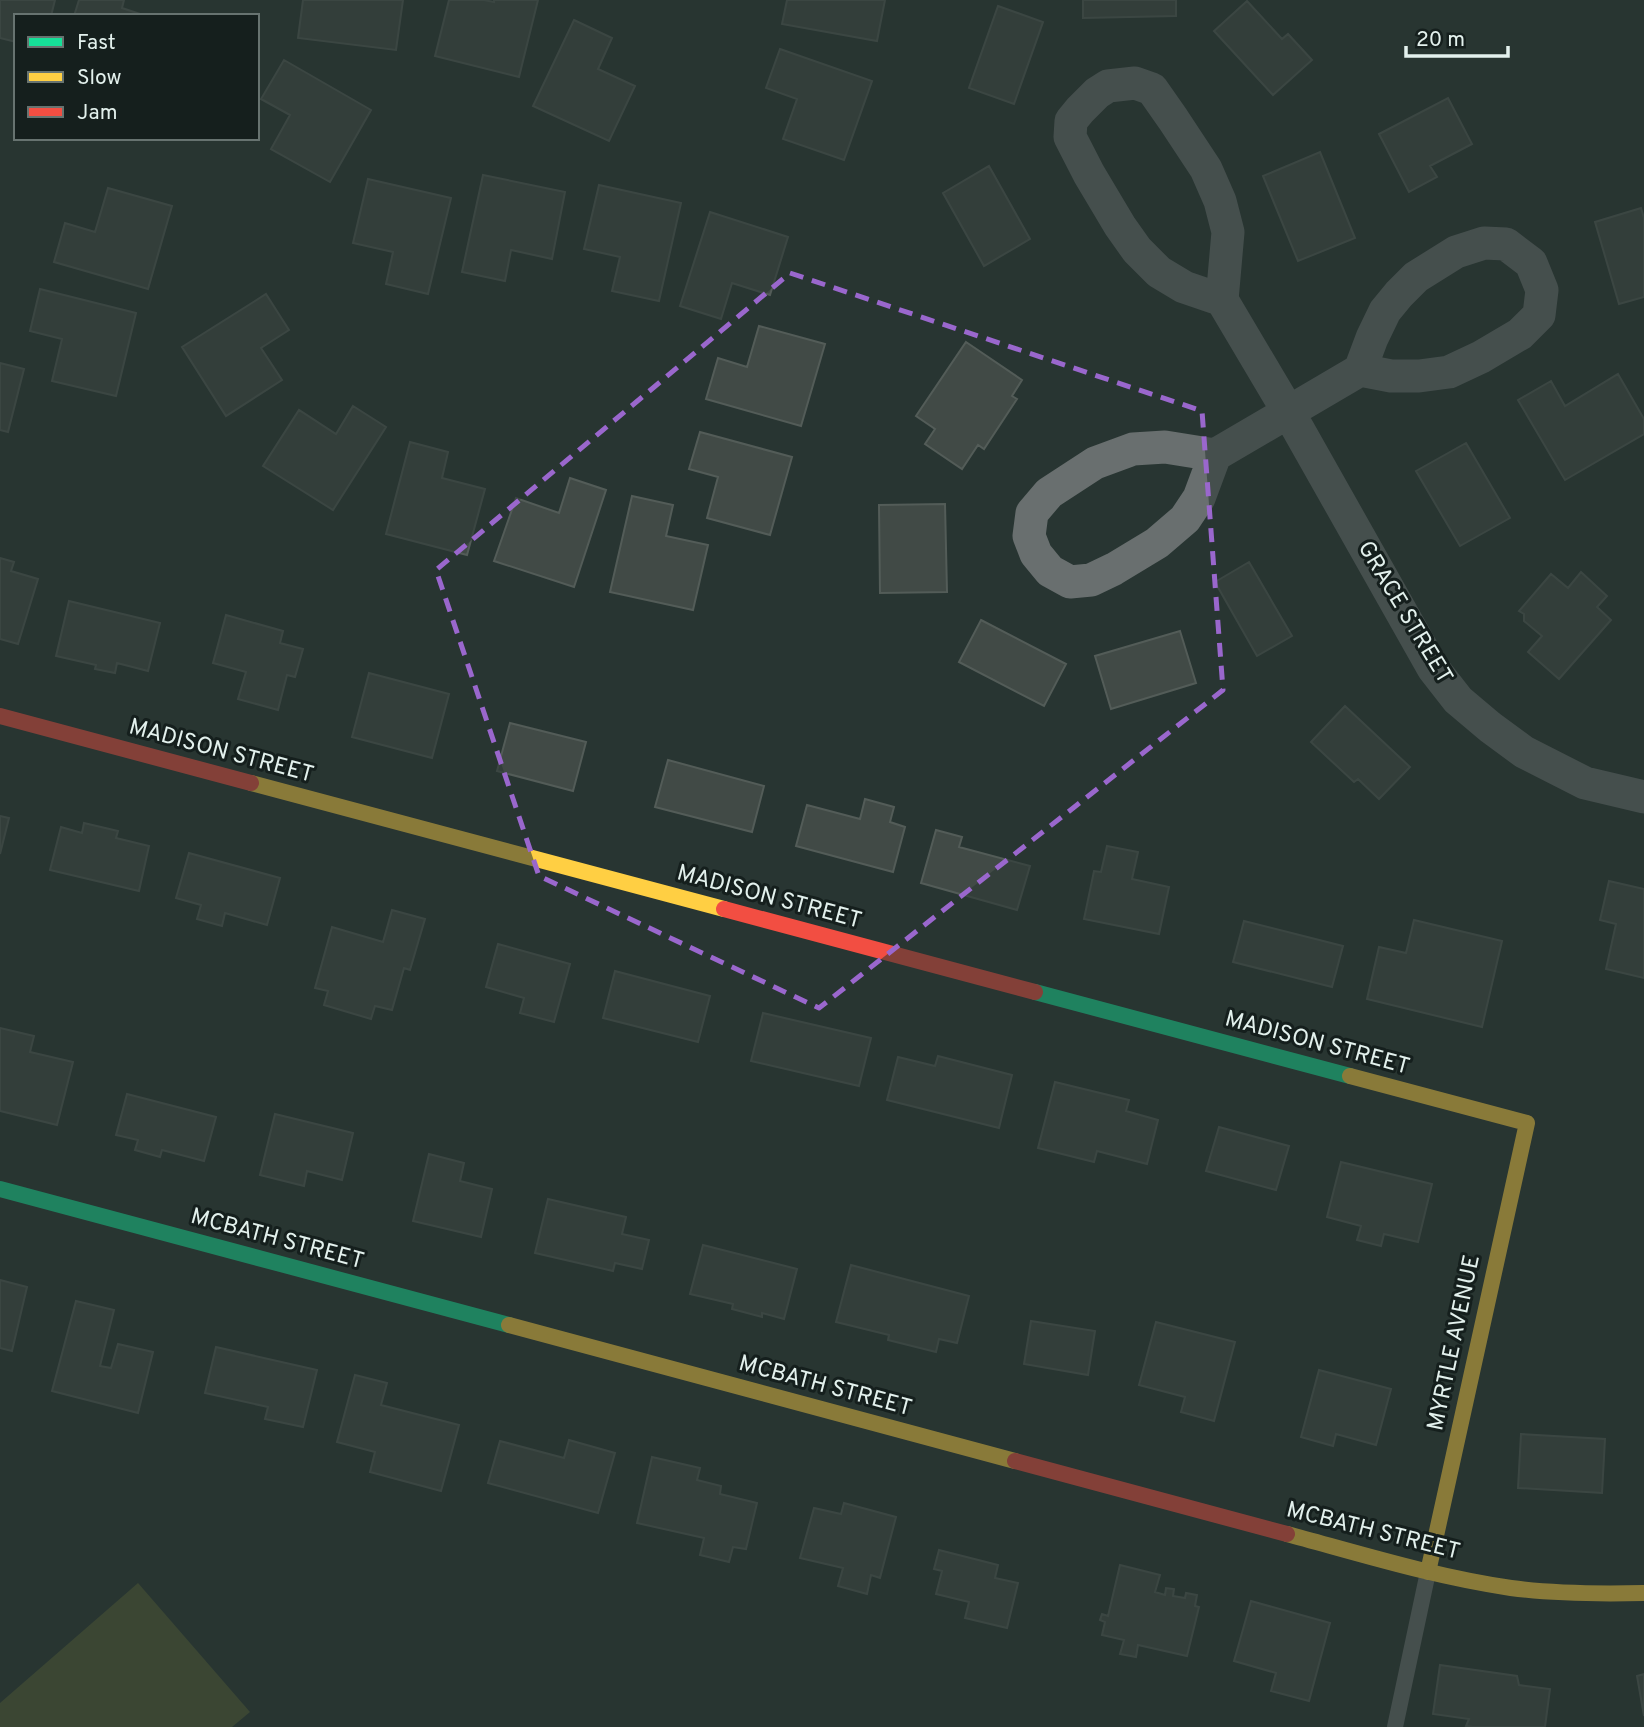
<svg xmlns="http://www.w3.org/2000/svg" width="1644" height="1727" font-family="Overpass,sans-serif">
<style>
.green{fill:#525c36}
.building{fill:#414a46;stroke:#535c58;stroke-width:2}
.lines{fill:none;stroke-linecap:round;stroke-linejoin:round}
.lane{stroke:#696f6f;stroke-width:16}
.street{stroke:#696f6f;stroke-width:33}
.fast{stroke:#16e098;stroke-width:16}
.slow{stroke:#ffcf43;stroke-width:16}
.jam{stroke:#f24e42;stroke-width:16}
.marked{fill:none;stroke:#9a67cd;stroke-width:5;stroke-dasharray:14 9;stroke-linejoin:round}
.labels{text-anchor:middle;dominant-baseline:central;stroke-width:6;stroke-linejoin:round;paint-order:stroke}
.street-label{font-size:23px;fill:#e3f1ed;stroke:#151f1d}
</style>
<rect width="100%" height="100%" fill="#283532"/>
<!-- green -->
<path class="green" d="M138,1583L250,1712L232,1727H0V1703Z"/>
<!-- building -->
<path class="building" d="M0,0H55L51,16H16V42L0,38Z
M79,0H124L122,8L146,16H74Z
M303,0H403L396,50L298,38Z
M449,0H484L494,2V0H538L519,77L435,56Z
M787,0H885L877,41L782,24Z
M1083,0H1176V16L1083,18Z
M1247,1L1282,39L1288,34L1312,60L1273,95L1214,31Z
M998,6L1043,22L1014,104L969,88Z
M574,20L612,38L598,69L635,86L609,141L533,106Z
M780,49L872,81L844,160L783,139L797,99L766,88Z
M284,60L371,110L330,182L271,149L290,115L261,99Z
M1448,98L1472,144L1430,166L1437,177L1409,192L1379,134Z
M1320,152L1355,238L1298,261L1263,176Z
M989,166L1030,239L984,266L943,193Z
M483,175L565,192L552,259L511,250L505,281L462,272Z
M368,179L451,198L428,294L386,284L393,252L353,243Z
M599,185L681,203L659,301L612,291L620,257L584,249Z
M108,188L172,206L148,289L54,262L65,223L95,232Z
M1641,208L1644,218V297L1619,304L1595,222Z
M710,212L788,237L770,295L732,283L721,319L680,306Z
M40,289L136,313L116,396L52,381L62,339L30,331Z
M266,294L289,330L261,348L282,380L226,416L182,347Z
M759,326L825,344L801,426L706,399L718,358L747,367Z
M966,342L1022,380L1012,396L1017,399L984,449L978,445L962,469L925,444L935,429L916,416Z
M0,363L24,369L8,432L0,430Z
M1618,374L1644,419V434L1565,480L1518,400L1551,381L1565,406Z
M353,406L386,427L333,510L263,466L299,410L336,434Z
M700,432L792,457L770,535L707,518L718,477L689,469Z
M410,442L448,452L442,478L485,489L467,555L386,534Z
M1466,443L1510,518L1460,546L1416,471Z
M570,478L606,490L574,587L494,561L516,498L559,513Z
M632,496L673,505L666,536L708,545L693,610L610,592Z
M945,504L947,592L880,593L879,505Z
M0,558L14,562L11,571L38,579L18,644L0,639Z
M1249,562L1292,636L1257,656L1215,582Z
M1581,572L1607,596L1597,607L1611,620L1559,679L1528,652L1542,636L1524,621V614L1519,611L1551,574L1568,588Z
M69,601L160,623L148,671L117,663L115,673L95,669L96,665L56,656Z
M226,615L283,631L280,643L303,649L295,677L287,675L278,710L238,699L246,672L213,663Z
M981,620L1066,664L1044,706L959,662Z
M1180,631L1196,683L1111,709L1095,656Z
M369,673L449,694L432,758L352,737Z
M1345,706L1410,767L1379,799L1358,779L1354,782L1311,742Z
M510,723L586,742L573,791L497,771Z
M668,760L764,786L752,832L655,807Z
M865,799L894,807L890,822L905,827L893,872L796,846L807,805L860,819Z
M0,816L9,818L0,854Z
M84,823L118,831L116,838L149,846L139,891L50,870L61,827L82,833Z
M936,830L962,837L959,847L1030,866L1017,910L921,883Z
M1107,846L1138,852L1132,879L1169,887L1159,934L1084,919L1094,871L1101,872Z
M189,853L280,878L267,925L225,913L222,926L197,919L201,905L176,898Z
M1609,881L1644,889V978L1606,969L1616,924L1600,920Z
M392,910L425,919L410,970L404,968L392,1010L375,1006L371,1019L324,1005L328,991L315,988L332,927L383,942Z
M1414,920L1502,941L1482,1027L1367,999L1379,947L1406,953Z
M1244,921L1343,946L1332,987L1233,962Z
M498,944L570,964L554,1022L520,1013L524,998L486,987Z
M615,971L710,996L698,1042L603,1018Z
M763,1013L871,1038L859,1086L751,1061Z
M0,1028L34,1036L30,1052L73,1062L57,1125L0,1111Z
M938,1056L1012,1075L999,1128L887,1100L898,1057L935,1066Z
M1055,1082L1129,1100L1126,1111L1158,1120L1147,1164L1097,1151L1094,1162L1038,1148Z
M127,1094L216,1117L204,1161L162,1150L160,1157L135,1150L138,1140L116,1135Z
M275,1114L353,1133L342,1180L307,1171L304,1186L260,1175Z
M1219,1127L1289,1146L1276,1190L1206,1171Z
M429,1154L464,1163L460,1181L492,1189L481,1237L413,1221Z
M1341,1162L1432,1184L1418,1242L1384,1234L1381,1246L1357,1240L1361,1226L1327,1217Z
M548,1199L626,1217L622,1234L649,1240L642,1269L615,1263L613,1271L535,1253Z
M703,1245L797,1269L784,1319L762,1313V1317L732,1309L733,1304L690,1294Z
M851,1265L969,1296L957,1343L939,1339L936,1352L888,1340L889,1335L836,1322Z
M0,1280L27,1287L12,1351L0,1348Z
M76,1301L114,1310L100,1366L111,1368L118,1344L153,1352L138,1413L52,1391Z
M1031,1321L1095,1331L1088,1375L1024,1364Z
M1156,1322L1235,1342L1214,1421L1181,1412L1185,1397L1139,1385Z
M216,1347L317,1370L303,1427L265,1419L268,1407L205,1393Z
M1319,1370L1391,1389L1376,1445L1336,1434L1333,1446L1301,1437Z
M355,1375L387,1383L381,1405L459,1425L441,1491L370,1472L375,1452L337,1442Z
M1521,1434L1605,1439L1602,1493L1518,1488Z
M569,1440L615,1453L598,1513L488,1483L500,1441L564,1458Z
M652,1457L700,1468L697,1480L721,1486L720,1494L757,1503L746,1549L733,1547L729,1562L700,1555L704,1538L637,1523Z
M844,1503L896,1517L880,1578L871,1575L867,1594L838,1586L843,1568L800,1558L814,1508L841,1514Z
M939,1550L998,1565L995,1578L1018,1583L1007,1628L965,1618L969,1602L936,1594L942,1571L934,1569Z
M1120,1565L1160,1575L1155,1592L1165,1595L1166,1588L1174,1589L1173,1596L1185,1598L1186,1593L1197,1595L1195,1606L1199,1607L1187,1656L1138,1645L1136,1657L1120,1654L1124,1640L1102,1635L1105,1622L1100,1620L1102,1614L1108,1616Z
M1251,1601L1330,1623L1309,1701L1271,1691L1276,1673L1234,1661Z
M1440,1665L1517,1676L1519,1685L1550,1689L1545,1727H1473L1466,1726L1469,1719L1433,1714Z
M1644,1674V1716L1637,1676Z"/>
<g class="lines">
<!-- lane -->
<path class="lane" d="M1395,1727L1428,1572"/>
<!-- street -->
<path class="street" d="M1222,300L1184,287L1159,272L1137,250L1120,226L1089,174L1070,137L1071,121L1080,110L1097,93L1108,86L1135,83L1152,89L1173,119L1206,169L1220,201L1228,232L1222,300L1289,413L1433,668L1458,700L1490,727L1524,752L1585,783L1644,797
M1215,455L1165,447L1133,449L1095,463L1049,493L1032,513L1029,536L1036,554L1050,571L1070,582L1091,580L1114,569L1157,543L1185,519L1199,498L1215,455L1360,370L1372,338L1385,311L1399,294L1416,277L1456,252L1484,243L1506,244L1531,263L1542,290L1539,315L1520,334L1481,357L1449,372L1419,376H1391L1360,370"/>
<!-- fast -->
<path class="fast" d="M1035,992L1350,1076
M0,1189L509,1325"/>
<!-- slow -->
<path class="slow" d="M251,783L724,909
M1350,1076L1527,1123L1428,1572
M509,1325L1015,1461
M1287,1534C1361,1554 1435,1577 1511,1588C1555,1594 1599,1594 1644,1593"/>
<!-- jam -->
<path class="jam" d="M0,716L251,783
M724,909L1035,992
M1015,1461L1287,1534"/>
</g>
<!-- marked area -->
<path d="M0 0H1644V1727H0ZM790,273L1202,411L1223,690L819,1008L539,876L436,570Z" fill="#283532" fill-opacity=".55" fill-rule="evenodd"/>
<path class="marked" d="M790,273L1202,411L1223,690L819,1008L539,876L436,570Z"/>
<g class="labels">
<!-- street labels -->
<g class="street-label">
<text transform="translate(1404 613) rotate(59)">GRACE STREET</text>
<text transform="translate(221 752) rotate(15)">MADISON STREET</text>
<text transform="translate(769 898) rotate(15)">MADISON STREET</text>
<text transform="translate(1317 1044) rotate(15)">MADISON STREET</text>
<text transform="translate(277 1240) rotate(15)">MCBATH STREET</text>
<text transform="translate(1455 1343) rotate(-78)">MYRTLE AVENUE</text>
<text transform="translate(825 1387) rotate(15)">MCBATH STREET</text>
<text transform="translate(1373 1532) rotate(14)">MCBATH STREET</text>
</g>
</g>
<!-- legend -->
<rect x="14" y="14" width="245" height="126" fill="#151f1d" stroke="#677370" stroke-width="2"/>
<rect x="28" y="37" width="35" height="10" fill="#16e098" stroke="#677370" stroke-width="2"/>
<text x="77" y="49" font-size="21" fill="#e3f1ed">Fast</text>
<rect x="28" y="72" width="35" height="10" fill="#ffcf43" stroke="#677370" stroke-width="2"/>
<text x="77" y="84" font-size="21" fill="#e3f1ed">Slow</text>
<rect x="28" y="107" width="35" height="10" fill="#f24e42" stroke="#677370" stroke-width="2"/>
<text x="77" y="119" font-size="21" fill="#e3f1ed">Jam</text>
<!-- scale -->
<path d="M1406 46v10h102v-10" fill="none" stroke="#e3f1ed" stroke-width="3.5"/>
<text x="1416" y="46" font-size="21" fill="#e3f1ed" stroke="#151f1d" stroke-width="5" paint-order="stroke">20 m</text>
</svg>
